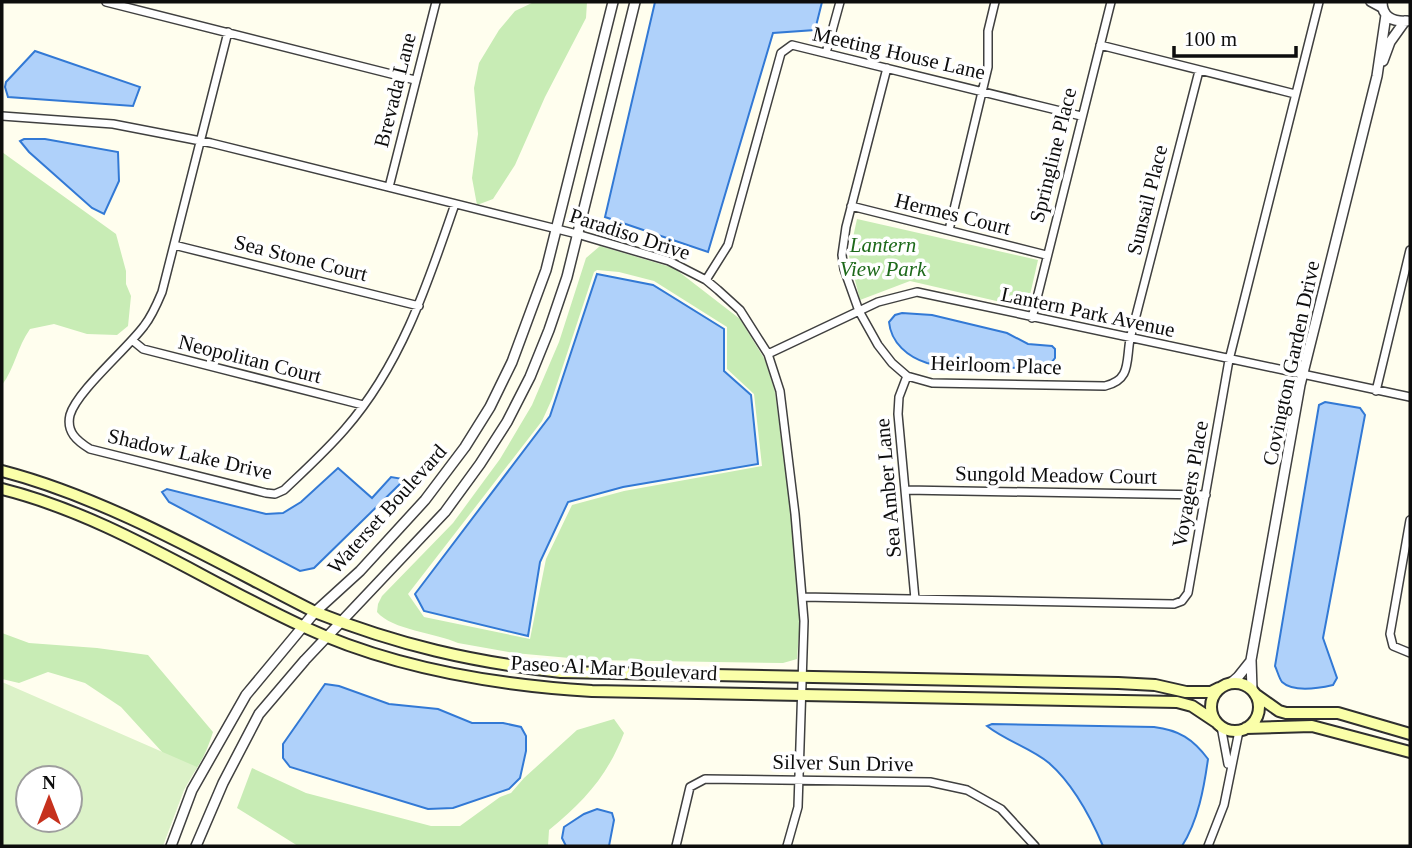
<svg xmlns="http://www.w3.org/2000/svg" width="1412" height="848" font-family="Georgia,serif">
<style>
.green{fill:#c8ecb5;fill-rule:evenodd}
.pitch{fill:#dcf2c8;fill-rule:evenodd}
.water{fill:#afd1fa;stroke:#3279d5;stroke-width:2}
.lines{fill:none;stroke-linecap:round;stroke-linejoin:round}
.minor-casing{stroke:#404040;stroke-width:10}
.tertiary-casing{stroke:#404040;stroke-width:12}
.secondary-casing{stroke:#2f2f2f;stroke-width:14}
.minor{stroke:#fff;stroke-width:7}
.tertiary{stroke:#fff;stroke-width:9}
.secondary{stroke:#faffa9;stroke-width:10}
.labels{text-anchor:middle;dominant-baseline:central;stroke-width:7;stroke-linejoin:round;paint-order:stroke}
.street-label{font-size:21px;fill:#0d0d0d;stroke:#fff}
.park-label{font-size:21px;font-style:italic;fill:#1d691a;stroke:#fff}
</style>
<rect width="100%" height="100%" fill="#fffeee"/>
<!-- green -->
<path class="green" d="M534,2H587L586,18L545,97L515,165L493,199L477,205L472,178L478,134L474,88L479,63L499,30L515,11Z
M2,152L116,234L126,271V284L131,296L128,326L117,335L87,334L54,324L30,329C17,347 15,368 2,385Z
M857,219L1038,260L1027,308L910,281L860,300L849,256Z
M600,246L674,268L740,319L765,360L775,392L791,514L800,621L797,659L783,663L592,660L514,653L458,643C436,633 392,630 377,612L378,604L382,596L453,523L500,459L532,405L559,342L586,258ZM597,270L619,272L654,281L727,327V369L754,394L762,466L624,491L572,505L546,559L530,639L424,617L408,594L542,421L552,399L594,272Z
M2,633L29,643L97,648L148,655L213,732C208,748 202,762 192,775L184,776L121,707L85,683L48,672L19,683L2,679Z
M614,719L624,733C607,777 584,801 549,830L548,846H298L237,808L252,768L306,793L431,826H460L500,797L511,793L524,778L577,730Z"/>
<!-- pitch -->
<path class="pitch" d="M2,682L197,767L184,790L163,846H2ZM28,778H70V820H28Z"/>
<!-- water -->
<path class="water" d="M655,2H822L815,30L773,33L708,252L605,217Z
M35,51L140,87L133,106L8,97L5,87L6,82Z
M24,139H45L118,152L119,181L104,214L92,208L29,152L20,141Z
M597,274L653,285L724,329V371L751,395L758,464L623,487L568,502L540,562L528,636L424,611L415,594L550,416Z
M902,313L932,315L1007,333L1028,344L1052,346L1055,349V358C1052,362 1052,363 1047,365C1028,370 947,368 927,363C908,357 891,343 889,322L895,315Z
M1325,402L1360,408L1365,415L1323,638L1337,678L1333,685C1320,688 1294,693 1282,682C1279,678 1277,670 1275,666L1319,405Z
M338,468L372,498L391,477L403,479V481L314,568L300,571L169,502L162,492L167,489L266,514L283,513L301,502Z
M325,684L339,686L389,704L438,709L472,723H503L521,727L526,736V751L520,778L509,789L453,808L428,809L290,767L283,758V744Z
M992,724L1154,727C1179,730 1193,739 1208,759C1204,788 1198,821 1182,846H1103C1091,818 1073,784 1049,763C1031,748 1006,741 987,726Z
M597,809L612,813L614,820L609,846H566L562,838L564,827L584,814Z"/>
<g class="lines">
<!-- minor casing -->
<g class="minor-casing">
<path id="minor" d="M106,2L415,80
M1370,2L1383,9
M228,32L162,292C157,304 152,316 144,326C127,349 77,391 70,415C66,432 77,441 90,449L266,493L275,494L284,490C305,470 326,451 345,429C401,365 428,283 455,204
M1100,45L1295,94
M826,53L840,2
M887,68L846,227L842,255L844,269L859,311L878,345L892,363L907,376L932,383L1105,386C1131,380 1126,362 1130,339L1199,71
M2,116L113,124L211,143L577,234L669,261L706,280L718,290L740,310L768,354L780,391L795,514L804,621L798,807L787,846
M389,187L436,2
M851,206L1046,255
M949,230L988,67V31L995,2
M174,245L419,306
M706,280L728,245L781,53L792,45L1081,116
M1032,318L1111,2
M132,340L143,349L363,405
M768,354L878,302L917,292L1410,397
M907,376L899,397L898,414L915,599
M1376,391L1410,250
M905,490L1206,495
M1410,520L1390,634L1393,646L1410,653
M802,597L1174,604L1182,601L1188,593L1229,360L1319,2
M1221,726L1228,764
M676,846L690,787L705,779L930,782L967,790L1001,809L1035,846
M1208,846L1224,805L1239,731"/>
</g>
<!-- tertiary casing -->
<g class="tertiary-casing">
<path id="tertiary" d="M1382,2C1382,17 1393,22 1407,21
M1383,61L1390,42L1405,21
M1231,683L1238,677L1250,662
M1252,690L1251,660L1300,385L1377,76L1386,15
M171,846L192,790L246,695L315,612L360,571L425,500L465,447L490,407L512,362L546,270L613,2
M196,846L223,783L259,714L305,660L445,512L480,464L507,422L530,377L549,330L567,277L635,2"/>
</g>
<!-- secondary casing -->
<g class="secondary-casing">
<path id="secondary" d="M2,471C110,499 216,562 315,612C398,645 472,662 561,672L1118,683L1155,685L1186,692H1211L1219,688
M2,489C110,516 202,580 302,626C392,668 494,685 592,691L1177,702L1192,706L1216,722
M1211 707a24 24 0 1 1 48 0a24 24 0 1 1-48 0Z
M1255,694L1279,711L1286,713H1338L1410,734
M1246,728L1312,726L1410,752"/>
</g>
<!-- minor -->
<use href="#minor" class="minor"/>
<!-- tertiary -->
<use href="#tertiary" class="tertiary"/>
<!-- secondary -->
<use href="#secondary" class="secondary"/>
</g>
<g class="labels">
<!-- street labels -->
<g class="street-label">
<text transform="translate(899 53) rotate(13)">Meeting House Lane</text>
<text transform="translate(395 90) rotate(-76)">Brevada Lane</text>
<text transform="translate(1053 155) rotate(-76)">Springline Place</text>
<text transform="translate(1147 200) rotate(-76)">Sunsail Place</text>
<text transform="translate(953 214) rotate(14)">Hermes Court</text>
<text transform="translate(630 234) rotate(18)">Paradiso Drive</text>
<text transform="translate(301 258) rotate(14)">Sea Stone Court</text>
<text transform="translate(1088 312) rotate(12)">Lantern Park Avenue</text>
<text transform="translate(250 359) rotate(14)">Neopolitan Court</text>
<text transform="translate(1291 363) rotate(-78)">Covington Garden Drive</text>
<text transform="translate(996 365) rotate(2)">Heirloom Place</text>
<text transform="translate(190 454) rotate(13)">Shadow Lake Drive</text>
<text transform="translate(1056 475) rotate(1)">Sungold Meadow Court</text>
<text transform="translate(1190 484) rotate(-80)">Voyagers Place</text>
<text transform="translate(888 488) rotate(-95)">Sea Amber Lane</text>
<text transform="translate(387 509) rotate(-48)">Waterset Boulevard</text>
<text transform="translate(614 668) rotate(3)">Paseo Al Mar Boulevard</text>
<text transform="translate(843 763) rotate(1)">Silver Sun Drive</text>
</g>
<!-- park labels -->
<g class="park-label">
<text x="883" y="245">Lantern<tspan x="883" dy="24">View Park</tspan></text>
</g>
</g>
<!-- border -->
<rect width="1412" height="848" fill="none" stroke="#0d0d0d" stroke-width="7"/>
<!-- north arrow -->
<g transform="translate(49 799)"><circle r="33" fill="#ffffff" stroke="#9e9e9e" stroke-width="2"/>
<path d="M0-5L12 26L0 18L-12 26Z" fill="#c6311d"/>
<text y="-10" font-size="19" font-weight="bold" text-anchor="middle" fill="#0d0d0d">N</text>
</g>
<!-- scale -->
<path d="M1174 46v10h122v-10" fill="none" stroke="#0d0d0d" stroke-width="3.5"/>
<text x="1184" y="46" font-size="21" fill="#0d0d0d" stroke="#ffffff" stroke-width="5" paint-order="stroke">100 m</text>
</svg>
